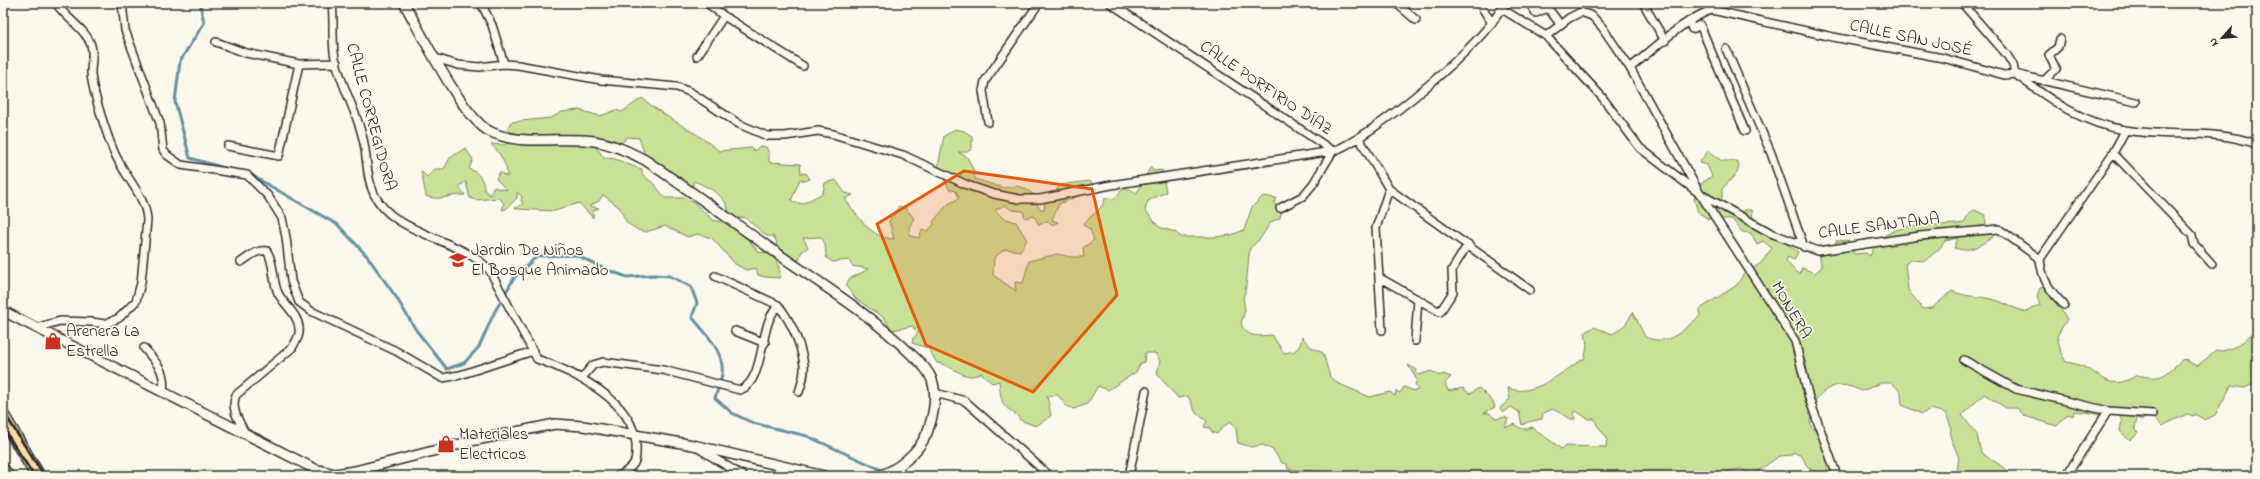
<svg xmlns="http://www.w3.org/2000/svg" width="2260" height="479" font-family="'Indie Flower',sans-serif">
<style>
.green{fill:#c8e197;stroke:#7a8661}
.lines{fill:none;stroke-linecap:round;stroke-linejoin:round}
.stream{stroke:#6692a1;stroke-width:3}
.minor-casing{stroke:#2b2b2b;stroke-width:10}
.tertiary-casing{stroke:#2b2b2b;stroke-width:12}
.motorway-casing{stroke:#2b2b2b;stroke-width:16}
.minor{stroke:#fbf7ec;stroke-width:7}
.tertiary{stroke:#fbf7ec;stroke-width:9}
.motorway{stroke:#faddab;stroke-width:13}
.rail{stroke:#2b2b2b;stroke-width:3}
.marked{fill:#e8590c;fill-opacity:0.2;stroke:#e8590c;stroke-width:3;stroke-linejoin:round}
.labels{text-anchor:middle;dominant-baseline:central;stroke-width:3.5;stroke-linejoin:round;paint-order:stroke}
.street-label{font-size:17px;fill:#2b2b2b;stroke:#fbf7ec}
.poi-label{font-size:17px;fill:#2b2b2b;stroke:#fbf7ec;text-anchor:start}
</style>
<rect width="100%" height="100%" fill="#fbf7ec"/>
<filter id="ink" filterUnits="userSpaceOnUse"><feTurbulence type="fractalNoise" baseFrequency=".025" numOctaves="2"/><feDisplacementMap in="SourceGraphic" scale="8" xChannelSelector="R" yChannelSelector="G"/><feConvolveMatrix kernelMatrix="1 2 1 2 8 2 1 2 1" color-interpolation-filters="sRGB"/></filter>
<g filter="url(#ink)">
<!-- green -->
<path class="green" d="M642,98C666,119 695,130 719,151L752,148L754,151L760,146L766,147L769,153V162L800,164L801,174L806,173L810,179L805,181L800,179L791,201L802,204L823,193L825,183L836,180L845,193L853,195L845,199C858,216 870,238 894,239L889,221L899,206L906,209L914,218L909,228L910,236L919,238L922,230L927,231L934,225L933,222L947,205L959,198L956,191L949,189L938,167L944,136L955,129L964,131L972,136V149L967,152H958L967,157L974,171L975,179L1004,188L1016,186L1024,188L1033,194L1039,208L1044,210L1045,201L1053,195L1060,185L1090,181L1093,185L1084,193L1059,204L1052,220L1058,222L1053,225L1047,221L1039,225L1034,216L1025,218L1023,211L1012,210L1005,205L995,210L1003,218L1016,222L1027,240L1020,251L1005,249L994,258L993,275L1016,291L1015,282L1023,283L1029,261L1057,254L1071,257H1084L1083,248L1094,240L1090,229L1083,225C1089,215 1103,211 1105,198L1114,199L1123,189H1129L1137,193L1151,166L1153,171L1162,170L1166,192L1148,201L1145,210L1159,227L1175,232L1181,237H1215L1231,235L1244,230L1252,207L1263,196L1276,198L1274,203L1281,214L1280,218L1271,222L1260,239L1250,248C1248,258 1247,293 1243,297L1245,310L1241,324C1247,338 1258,336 1272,335L1284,353L1295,351L1300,345L1302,337L1311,347L1323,353L1330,377L1337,383L1370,397L1390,392L1395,396L1396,391L1400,393L1404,387L1414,391L1418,390L1415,384L1417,380L1408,365L1417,370L1416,373L1419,375L1431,371L1440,376L1443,374L1451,377L1445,383L1448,391L1463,388L1470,394L1479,388L1493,402L1495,407L1484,413H1489L1496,419L1505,417L1508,419L1505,427L1515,424C1521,430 1524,430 1532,427C1541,436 1552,440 1561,449L1566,446L1606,447L1607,438L1597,425L1595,419H1588L1576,411L1573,412L1575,419H1571L1553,409L1543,413L1542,419L1528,422L1522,425L1519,412L1511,407L1503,412L1500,408L1510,399L1508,388C1533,399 1564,370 1585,358L1587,345L1585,332L1594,327L1613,334L1625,325L1633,312L1645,337C1670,347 1681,331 1700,316V309L1737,285L1743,275L1761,263L1772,248L1763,241L1757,244L1751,233L1742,232L1732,219H1708L1698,212L1694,199L1698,186L1712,176L1707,165L1699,163L1708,151L1722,161H1737L1739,165L1737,173L1722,189V203L1744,214V210H1752L1753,219L1765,231H1777L1788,245L1798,252L1794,260L1788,257L1786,261L1799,275L1802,268L1815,273L1822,267L1819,256L1824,254L1826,248L1836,244V241L1848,240L1854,254L1866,253L1870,256C1872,252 1874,246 1877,242C1899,219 1936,228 1964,223L1969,213L1974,210L1985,215L1986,224L1993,237L1977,247L1964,250L1954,248L1958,238L1945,241L1940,248L1925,261L1911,260L1905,264L1908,290L1923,309L1932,308L1952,291C1965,297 1978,296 1991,299C2002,301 2014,309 2026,312L2036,306H2040L2037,296L2040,288L2043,287L2049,292L2067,319L2057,336L2061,353L2066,362C2071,363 2077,364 2082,366C2105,377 2110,392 2137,375C2164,381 2164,375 2183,359L2197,366L2216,351C2231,352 2246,341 2255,330L2254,321H2257V382L2245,388L2231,386L2215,415L2205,420L2195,414L2194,416L2187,414L2162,426L2151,415L2142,420L2137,418L2135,428L2138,433L2130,441L2120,431L2122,421L2119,415L2112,414L2106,417L2092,413L2074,411L2073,416L2068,414L2057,426L2025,416L2017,408H2006L1984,394L1962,415L1977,435L1981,453L2000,465L2013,476H1956L1959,458L1950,436L1951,427L1946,413L1930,409L1922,414L1902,405L1901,392L1892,383H1881L1862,391C1855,388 1843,383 1835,386C1816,391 1808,410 1811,427L1819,433H1827L1825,437L1828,476H1821L1807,466L1802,456L1793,452L1792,455L1779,456L1757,472V476L1741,469L1729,471L1724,476H1328L1322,472L1288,469L1287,464L1282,463L1273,450L1263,445L1251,447L1238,443L1236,429L1231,421L1223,427L1217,434L1212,432L1210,428L1204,427L1207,421L1196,413L1188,396L1178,398L1157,374L1160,361L1155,353H1145L1144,362L1140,364L1136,372L1108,390L1098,386L1087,404L1074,409L1066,406L1058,395L1047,396L1051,416L1036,426L1020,420C1016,412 1007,410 1004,405C1000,398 1000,389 999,381L992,383L981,373C965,383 954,365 937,363L928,348L912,343L913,338L916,336L920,327L915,330L913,326L892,330L884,318L856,299L846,286L849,279L869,269L852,266L849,260L832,262L826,257L825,244L821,237L803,238L808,247L801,253L799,260L781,258L784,251L776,246L777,242L773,236H767L744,217L734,220L729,217C730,197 710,188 694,181L692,188L650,169L639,138L627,137L620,145L593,143L604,158C618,157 628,166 642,169V174L654,184L665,198H684L693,202L713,220L721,222L730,221L745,237L746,232L749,231V241L760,253L763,252C776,256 780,265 780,278L765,277L758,275L756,268L746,270L735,264L712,238L697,234L688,237L665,226L646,232L638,230L627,223L619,207L603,195L599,201L589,206L599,208L593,211V218L579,203L555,211L518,209L515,208L523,204L521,201L522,197L517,192V198L506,209L502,210L504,204L500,198L475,200L470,198L466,182L459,186L465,195C449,194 441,202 426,196L421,171L427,177L435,169H444L450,158L465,148L473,159L469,169C478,171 485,182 484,190L490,195L493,187L507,190L496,179L500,172L507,177C508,165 499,152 491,144L504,145L517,138L507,129L511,122L551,118L562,112L579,110L600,116L616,110L622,112Z"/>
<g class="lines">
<!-- stream -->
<path class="stream" d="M200,3L204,23L180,61L175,102L190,158L228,169
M251,175L338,225L367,256L396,297L416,330L447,369L464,363L479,347L494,313L514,278L537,256L576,255L605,269L627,277L653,275L670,276L691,287L697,303L692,317C705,333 725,351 722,374C721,382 717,391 715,398L732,413L753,423L807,436L884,471"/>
<!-- minor casing -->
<g class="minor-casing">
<path id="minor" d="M122,3L125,30L160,123L163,150L167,155L181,165L247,175L268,196L282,218L286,237L291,281L299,302L311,311L396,351L442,378L460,375L533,351
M332,3C334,19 332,36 334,52C338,80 355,107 362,135C368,155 365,175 374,194C380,206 387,213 398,220C425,238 472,248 490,271L537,359C574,372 633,400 636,444C637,463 635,466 619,476
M481,3L492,25L504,64
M707,3L724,16L803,66
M1110,3L1333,151
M1396,3L1416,20
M1479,3L1492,23
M1529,3L1536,13L1548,8L1560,24
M1643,3L1665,41
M1962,3L2007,55L2013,65L2015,74C2049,99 2083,124 2125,130C2170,138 2212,128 2257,144
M1502,9L1546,36L1602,97L1640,148L1700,194L1771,233L1818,251L1920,236L1999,229L2040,259
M1689,21L1692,29L1700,25L1745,131
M1546,36L1569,18L1581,12L1592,16L1602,27L1630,68L1700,194L1795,341L1809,398L1837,476
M216,42L246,53L299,64L337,63
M1726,49L1771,153L1804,247
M697,56L724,16
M435,58L458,65L479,67L504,64L518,65L601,80L677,87L690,92L739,124L767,136H785L818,131L833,134L903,155L967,185L994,194L1019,199H1040L1111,185L1333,151C1371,138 1490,40 1504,3
M1630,68C1653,50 1685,18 1712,10L1833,37L1943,58L2004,75L2015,74L2136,102
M2044,81L2056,69L2049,55L2058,47L2060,39
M988,122L983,91L985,81L1039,3
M1359,138L1389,189L1530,290
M228,146L279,156L299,64
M2113,153L2192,235L2194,244L2212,264
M1280,208L1303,196L1313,184L1333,151
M241,262C249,257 257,249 267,251C275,264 272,280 278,293C284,305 298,314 299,328C300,336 296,341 292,348L236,395C230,408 239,421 245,433
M715,276L778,305
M1380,278L1440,312L1453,292L1452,270L1468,244
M2064,305C2050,291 2042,280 2040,259L2113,153L2125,131
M36,328L60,321L92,322L105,324L119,318L136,301L141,283L147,220C146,198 128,180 118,160C110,146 91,88 91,72C91,63 94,55 91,45C86,29 65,18 56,3
M1382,330L1376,228L1389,189
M735,331L765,343
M1415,341L1418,299
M144,348C157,364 166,370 163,392
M1964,360L2016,389L2108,411L2153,414
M581,379L593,365L603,362L663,370L740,390C762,383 761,336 770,318C772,313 776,309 778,305C791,321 801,344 804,365C805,374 802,383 799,392
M935,393L965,401L1050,476
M698,448L743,476
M1129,476L1146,391
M2066,476L2108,411"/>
</g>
<!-- tertiary casing -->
<g class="tertiary-casing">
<path id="tertiary" d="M404,3C420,31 463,118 489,131C520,147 560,136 594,141C613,144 628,151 645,160C691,191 736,224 781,256C826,287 872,316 912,355C919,361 929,371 932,380C938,397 933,417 927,433C919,452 897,471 878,476
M3,311L315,469L335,474L355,471L476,440L555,424L583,426L693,445L824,476"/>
</g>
<!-- motorway casing -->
<g class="motorway-casing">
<path id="motorway" d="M3,417L38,476
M3,471L6,476"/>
</g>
<!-- minor -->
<use href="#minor" class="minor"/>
<!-- tertiary -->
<use href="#tertiary" class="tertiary"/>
<!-- motorway -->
<use href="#motorway" class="motorway"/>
<!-- rail -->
<path class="rail" d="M3,411L44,476
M3,428L34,476"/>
</g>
</g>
<!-- marked area -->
<path class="marked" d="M964,171L1092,189L1117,295L1033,392L926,345L877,224Z"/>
<!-- icons -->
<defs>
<g id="school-bare" transform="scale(1.38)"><path d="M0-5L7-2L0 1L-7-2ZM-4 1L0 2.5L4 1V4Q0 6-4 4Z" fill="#c8321e" stroke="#fbf7ec" stroke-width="2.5" paint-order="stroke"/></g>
<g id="shop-bare" transform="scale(1.38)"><path d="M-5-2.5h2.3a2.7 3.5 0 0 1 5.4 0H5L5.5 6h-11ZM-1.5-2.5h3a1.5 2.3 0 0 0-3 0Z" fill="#c8321e" stroke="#fbf7ec" stroke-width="2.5" paint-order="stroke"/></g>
</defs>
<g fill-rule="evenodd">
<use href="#school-bare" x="458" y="260"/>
<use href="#shop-bare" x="53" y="341"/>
<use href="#shop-bare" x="446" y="444"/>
</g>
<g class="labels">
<!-- street labels -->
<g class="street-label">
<text transform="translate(1911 38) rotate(12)">CALLE SAN JOSÉ</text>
<text transform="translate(1266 88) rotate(34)">CALLE PORFIRIO DÍAZ</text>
<text transform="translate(371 117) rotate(75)">CALLE CORREGIDORA</text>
<text transform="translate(1879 226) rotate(-7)">CALLE SANTANA</text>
<text transform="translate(1791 310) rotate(60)">MONERA</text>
</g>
<!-- poi labels -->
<g class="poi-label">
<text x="471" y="250">Jardin De Niños<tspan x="471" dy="20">El Bosque Animado</tspan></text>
<text x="66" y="331">Arenera La<tspan x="66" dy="20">Estrella</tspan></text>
<text x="459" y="434">Materiales<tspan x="459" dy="20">Electricos</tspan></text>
</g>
</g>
<!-- margin -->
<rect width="2260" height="479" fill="none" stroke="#fbf7ec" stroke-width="16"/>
<rect x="8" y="8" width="2244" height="463" fill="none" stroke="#2b2b2b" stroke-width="1.5" filter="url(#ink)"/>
<!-- north arrow -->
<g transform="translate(2222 38) rotate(243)" stroke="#fbf7ec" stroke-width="3" paint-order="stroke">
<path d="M0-3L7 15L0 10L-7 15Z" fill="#2b2b2b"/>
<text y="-6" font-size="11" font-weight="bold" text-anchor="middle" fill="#2b2b2b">N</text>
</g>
</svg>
